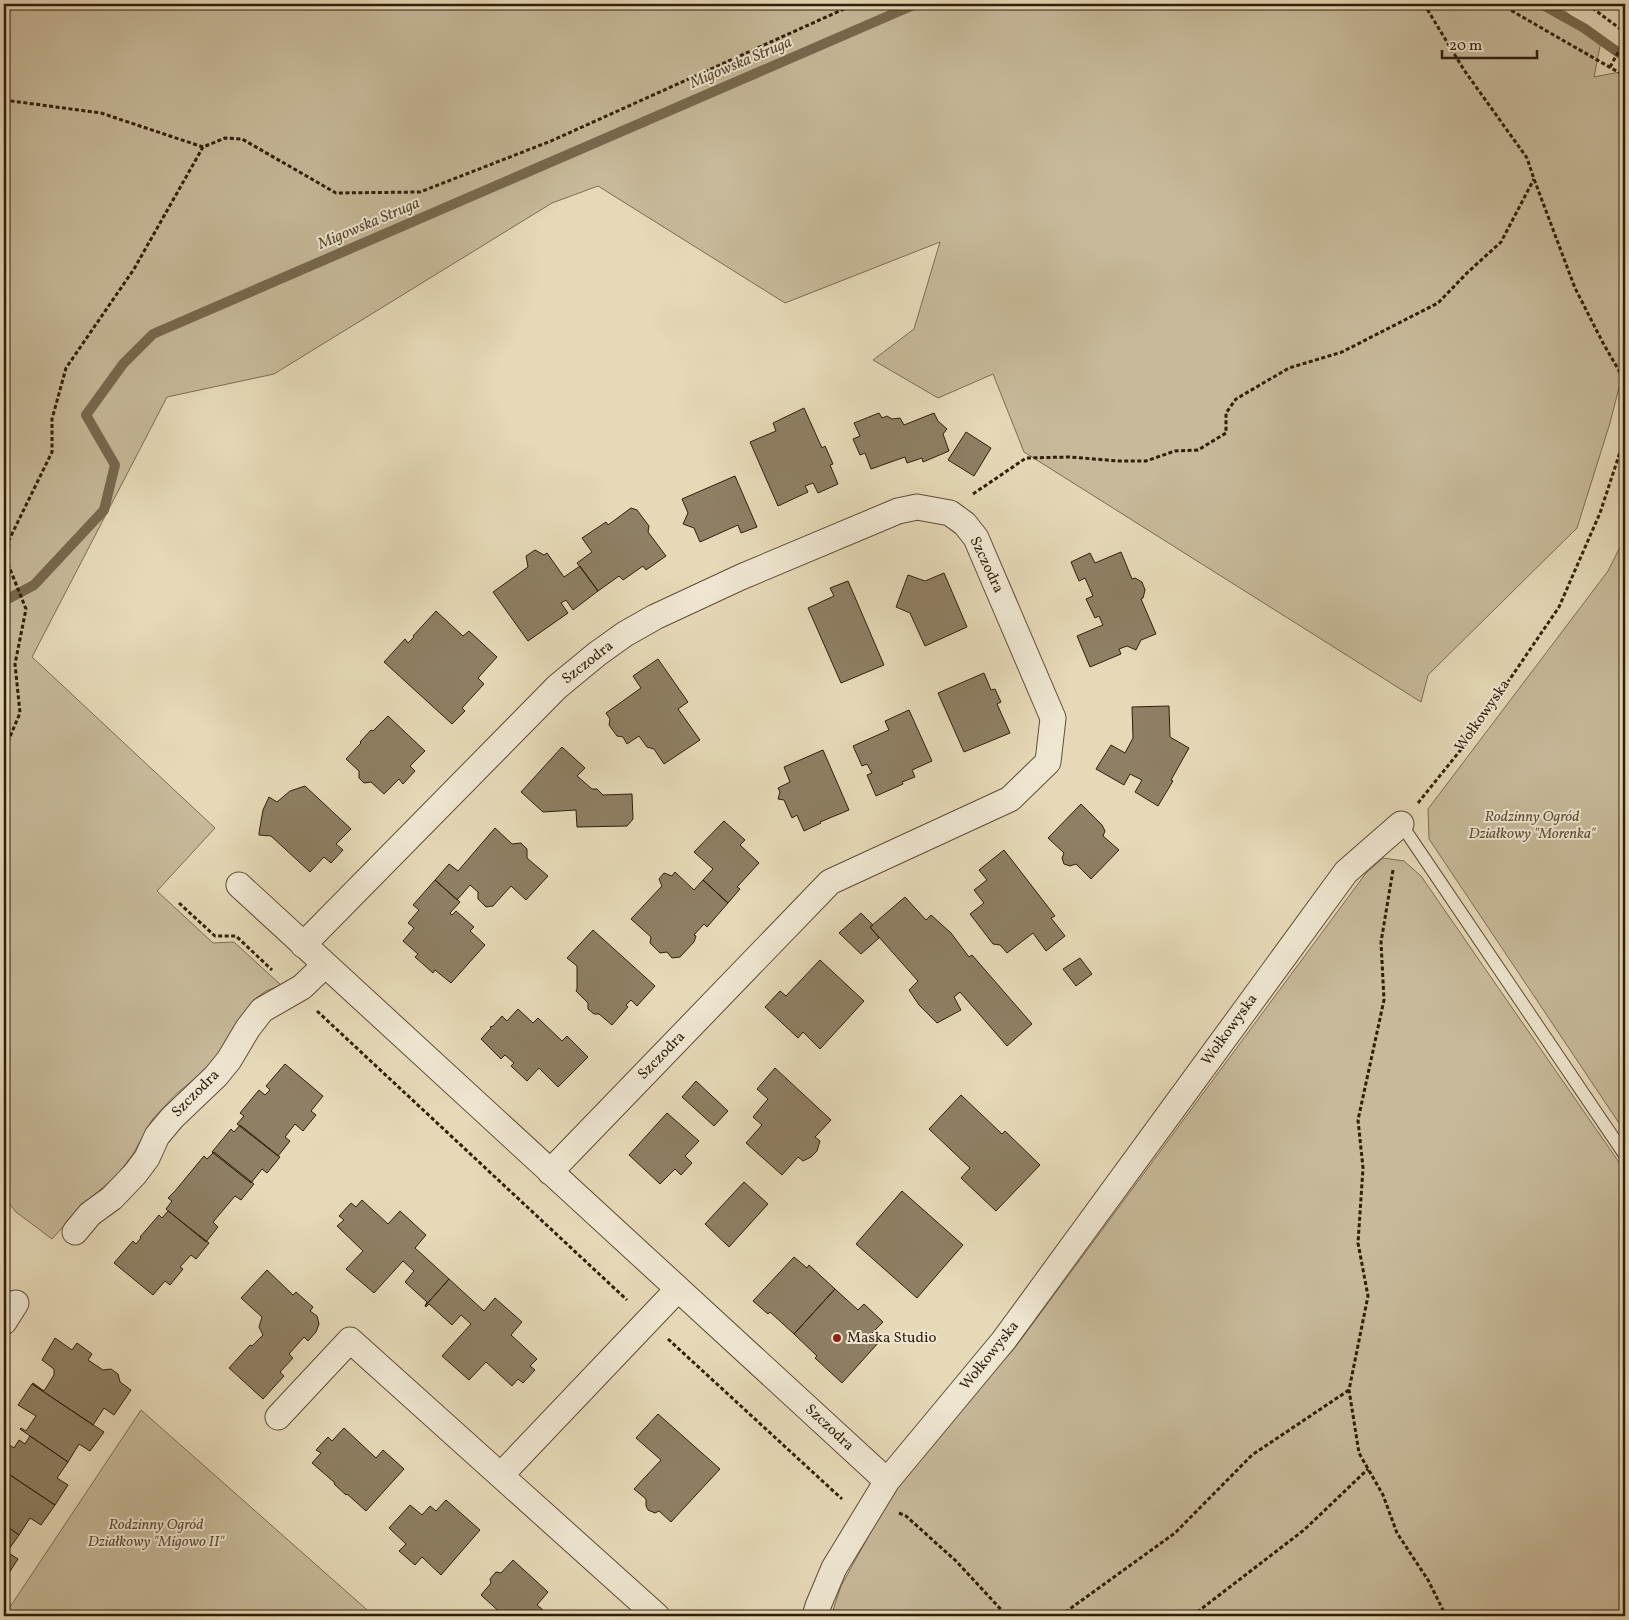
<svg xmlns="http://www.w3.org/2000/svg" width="1629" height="1620" font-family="Vollkorn,serif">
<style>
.green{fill:#c7b99a;stroke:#7c6c52}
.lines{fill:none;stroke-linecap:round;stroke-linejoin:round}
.stream{stroke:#78684e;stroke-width:10}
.building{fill:#8f7f64;stroke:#311e09}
.service-casing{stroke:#5e4d35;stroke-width:14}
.minor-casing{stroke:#5e4d35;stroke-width:27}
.path{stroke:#311e09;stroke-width:3;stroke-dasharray:4 2.5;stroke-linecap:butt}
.service{stroke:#efe6d1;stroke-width:12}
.minor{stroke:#efe6d1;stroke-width:25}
.poi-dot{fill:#8f2418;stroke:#efe6d1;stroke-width:2}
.labels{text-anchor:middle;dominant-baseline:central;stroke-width:4;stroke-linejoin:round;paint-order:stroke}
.street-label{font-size:15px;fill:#311e09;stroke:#efe6d1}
.park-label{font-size:15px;font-style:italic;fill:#5e4c34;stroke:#efe6d1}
.poi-label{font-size:15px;fill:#311e09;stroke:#efe6d1;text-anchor:start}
.water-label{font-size:16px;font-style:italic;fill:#5b4931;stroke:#efe6d1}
</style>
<rect width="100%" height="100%" fill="#e6d9b8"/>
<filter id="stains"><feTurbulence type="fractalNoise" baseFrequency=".004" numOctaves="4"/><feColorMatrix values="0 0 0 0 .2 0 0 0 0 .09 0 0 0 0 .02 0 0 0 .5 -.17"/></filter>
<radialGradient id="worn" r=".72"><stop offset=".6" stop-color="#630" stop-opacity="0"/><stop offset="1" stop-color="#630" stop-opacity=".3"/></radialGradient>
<!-- green -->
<path class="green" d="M4,4H1557L1601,41L1594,77L1625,71V364L1610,423L1577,528L1428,675L1421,702L1024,452L993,374L938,398L873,360L914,329L940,242L785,303L598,186L552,203L274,374L167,397L32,657L215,828L157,891L213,943L234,942L281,985L266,991L255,999L244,1013L226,1044L210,1064L199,1075L175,1095L152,1120L133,1154L118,1174L80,1208L52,1239L16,1212L4,1197Z
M1625,537V1132L1429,839L1428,809L1608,571Z
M1383,858L1404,861L1421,876L1625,1171V1616H831L841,1586L899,1481L974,1392L1014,1349L1366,873Z
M141,1410L374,1616H4Z"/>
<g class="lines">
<!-- stream -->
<path class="stream" d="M1541,4L1584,28L1619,53L1625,55
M4,601L34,585L104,510L115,465L86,415L123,364L153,334L916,4"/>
</g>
<!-- building -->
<path class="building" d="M804,408L822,448L825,446L833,464L830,465L838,484L818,493L813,483L805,486L808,492L778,506L750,442L776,431L773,423Z
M879,413L882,418L887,416L892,419L900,418L904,425L934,413L938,421L947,429L943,434L949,451L923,462L922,458L907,463L905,457L871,469L865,453L860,455L853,439L860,436L854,423Z
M966,432L991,448L974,476L948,460Z
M735,476L757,527L741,533L738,525L700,542L694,528L683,524L688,513L682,499Z
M631,508L637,510L649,526L648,532L666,556L646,570L643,566L623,580L619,576L598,591L577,563L592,552L582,538L606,522L608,525Z
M535,550L544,555L547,553L564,577L580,566L598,591L573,610L566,600L561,603L568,613L528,641L493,592L528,567L526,556Z
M1121,552L1132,579L1135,578L1142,582L1145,590L1143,598L1141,599L1156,634L1141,640L1136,650L1127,646L1119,649L1121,654L1090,667L1077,636L1103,625L1099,616L1095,618L1086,599L1093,596L1085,578L1079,581L1071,562L1090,553L1095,563Z
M944,573L967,627L925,646L910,613L896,607L908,575L925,581Z
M848,581L884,665L841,683L808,608L834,596L830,588Z
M436,611L463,636L469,631L497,657L478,678L484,684L462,708L465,711L452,724L384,662L405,639L408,643L414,637L413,636Z
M658,659L688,702L678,709L700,740L664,764L654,749L647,747L639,736L627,744L623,737L617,736L609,725L610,719L606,713L641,688L633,676Z
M984,673L991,690L995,689L1001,702L997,704L1010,733L964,752L938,693Z
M1169,706L1170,737L1189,748L1171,780L1173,781L1158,806L1135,792L1142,780L1130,774L1124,785L1096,769L1111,745L1125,753L1133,738L1132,707Z
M909,710L932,761L912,770L915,777L902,782L903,784L876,796L867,775L872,773L867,764L862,766L853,746L889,730L885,721Z
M388,716L425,751L410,766L415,771L403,784L399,779L384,794L371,782L364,783L359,778V771L346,759L361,743L360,742L371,730L373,731Z
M562,747L585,768L577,776L592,789H597L603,795L632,794L633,819L627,826L577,827L576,810L543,812L521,792Z
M823,750L849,810L820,822L821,823L804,831L797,815L792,818L784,800L778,799L780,792L778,788L790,782L784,767Z
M305,786L351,829L336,844L343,850L331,863L324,857L310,872L271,836L259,835V833L263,810L269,797L277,802L290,791Z
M1081,804L1102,825L1105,831L1103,836L1119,850L1091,879L1076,864L1070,866L1064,864L1062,858L1064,853L1048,838Z
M724,821L745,840L740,845L759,863L737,887L740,889L728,903L703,880L713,869L694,852Z
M495,828L512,844L521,843L527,849V858L548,876L526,900L511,886L493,906L486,907L478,899V892L470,885L457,900L435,880L449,864L458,871Z
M1004,850L1055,916L1051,918L1065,936L1046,951L1033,933L1007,953L1000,945L993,944L970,914L984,903L974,890L987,880L979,870Z
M675,872L694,890L703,880L728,903L707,927L704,924L694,935L696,936L694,942L680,957L672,958L667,952L660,953L650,943L651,937L631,919L662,886L659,879L664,873L672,876Z
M435,880L460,902L450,913L452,915L456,911L474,927L470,931L485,945L451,983L435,970L433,973L415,957L418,954L403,941L414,928L408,923L419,910L413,905Z
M905,897L926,920L931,915L951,933L969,957L972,955L1032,1024L1007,1046L960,992L954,997L961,1010L937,1023L919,1005L909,990L918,981L870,927Z
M861,913L873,925L870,927L879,938L861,954L839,933Z
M593,930L655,986L637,1006L631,1000L626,1005L628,1007L612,1025L599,1014H594L588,1009V1003L576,991L577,989V966L567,958Z
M1080,958L1092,974L1076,986L1063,969Z
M820,960L864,1001L820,1049L803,1032L798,1038L765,1007L780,991L786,996Z
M518,1009L533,1023L538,1018L562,1041L567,1036L588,1057L558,1087L539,1068L527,1081L511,1066L514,1063L505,1055L501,1059L481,1039L491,1028L490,1027L493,1026L502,1016L507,1021Z
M285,1064L323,1096L311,1111L316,1115L303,1131L295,1124L285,1137L290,1141L278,1156L237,1124L244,1116L240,1113L259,1090L265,1095L270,1090L266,1086Z
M775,1068L831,1120L815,1137L820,1141L817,1151L811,1157L803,1161L798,1157L782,1175L746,1143L762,1125L753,1117L768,1099L757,1089Z
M696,1081L728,1111L714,1126L682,1097Z
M961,1095L1002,1134L1005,1131L1040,1165L996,1211L961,1178L970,1168L929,1129Z
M667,1113L699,1141L685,1156L692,1163L681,1175L675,1169L660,1184L629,1155Z
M240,1125L280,1157L267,1173L262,1169L251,1183L212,1152L231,1129L234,1132Z
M214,1152L254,1184L241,1200L235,1196L213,1222L218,1227L206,1242L166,1209L172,1201L168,1198L175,1191L204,1156L207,1159Z
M744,1182L768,1204L729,1247L705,1224Z
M902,1191L963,1245L917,1298L856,1244Z
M362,1200L388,1224L400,1211L426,1235L415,1248L449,1279L425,1306L427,1302L405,1282L414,1271L403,1261L374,1293L346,1269L363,1251L337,1226L344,1220L339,1216L351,1203L356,1207Z
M168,1211L209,1243L196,1259L191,1255L180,1267L183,1269L170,1285L165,1281L153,1295L114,1263L133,1241L136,1244L141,1238L140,1237L159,1215L162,1218Z
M794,1257L807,1268L809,1265L835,1289L794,1334L770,1312L768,1314L753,1301Z
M267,1270L293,1295L296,1292L313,1307L310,1311L317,1316L319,1324L316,1332L308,1341L304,1337L289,1354L293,1358L280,1372L284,1376L263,1399L229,1368L250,1345L252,1346L263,1335L259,1327L262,1317L241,1298Z
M449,1279L484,1311L495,1298L522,1322L511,1335L537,1359L530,1366L535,1370L523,1383L518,1379L512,1386L486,1362L469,1380L442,1356L471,1324L461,1315L452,1325L429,1304L426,1307L425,1306Z
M835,1289L858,1310L864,1304L883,1322L871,1334L879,1342L842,1383L815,1358L817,1356L794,1334Z
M55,1338L72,1350L77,1343L92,1354L88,1360L103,1370L111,1369L118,1374L120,1382L131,1390L114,1415L104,1408L93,1425L32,1384L33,1383L44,1391L54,1375V1369L42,1360Z
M32,1384L104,1432L90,1451L79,1444L68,1462L20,1429L21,1428L26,1431L36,1416L18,1405Z
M658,1414L720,1469L671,1522L659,1511L655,1513L648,1510L646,1506V1499L634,1489L661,1460L636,1438Z
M344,1428L376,1458L383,1450L404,1469L366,1511L347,1494L346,1495L334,1484L335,1483L312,1463L321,1453L316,1450L328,1437L332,1441Z
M30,1436L68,1462L57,1478L68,1485L55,1505L4,1471V1441L14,1448L19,1440L25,1444Z
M4,1471L55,1505L41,1525L30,1518L19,1535L4,1524Z
M446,1500L480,1530L441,1575L422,1557L415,1565L399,1551L406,1544L389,1528L410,1505L422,1515L430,1506L436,1511Z
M4,1524L19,1535L7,1552L18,1559L5,1579L4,1578Z
M513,1560L548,1592L537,1605L543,1610L537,1616H504L481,1595L491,1583L490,1579L496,1572L501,1573Z"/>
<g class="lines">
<!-- service casing -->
<g class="service-casing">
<path id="service" d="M1401,824L1625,1155"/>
</g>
<!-- minor casing -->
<g class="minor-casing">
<path id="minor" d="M239,885L887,1481
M303,945L557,687L597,654L625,634L655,617L741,577L898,511L917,507L950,513L965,524L976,538L1053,718L1048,762L1010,799L830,882L550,1172
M75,1232L90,1214L112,1198L135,1174L147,1158L157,1136L172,1118L216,1076L229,1060L248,1028L262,1010L302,987L325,965
M4,1322L16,1303
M278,1417L350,1340L657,1616
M501,1475L678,1289
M815,1616L818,1606L834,1568L887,1481L1004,1340L1346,872L1401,824"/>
</g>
<!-- path -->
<path class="path" d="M1424,4L1464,70L1527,158L1534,179L1575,288L1603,343L1625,381
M1500,4L1625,76
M1587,4L1623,31L1625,35
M1610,67L1625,40
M4,100L101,113L203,147L225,138L242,139L336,193L420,192L551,141L855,4
M973,494L1026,458L1069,457L1119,461H1146L1175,451L1198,450L1226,433V413L1236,399L1289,368L1342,352L1438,303L1468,272L1501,242L1534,179
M4,780L6,775L4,751L20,713L15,664L26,609L8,564L9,540L52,452V419L66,368L134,269L203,147
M1418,803L1467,742L1559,607L1600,513L1625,437
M1393,870L1381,942L1384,1000L1358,1120L1363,1168L1358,1243L1368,1296L1349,1390L1359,1453L1383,1495L1397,1533L1428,1580L1446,1616
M179,903L215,936H236L272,970
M317,1011L627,1300
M668,1339L842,1499
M899,1513L906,1516L956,1561L1007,1616
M1060,1616L1175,1533L1252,1455L1349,1390
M1192,1616L1304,1530L1368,1469"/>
<!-- service -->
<use href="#service" class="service"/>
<!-- minor -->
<use href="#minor" class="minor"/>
</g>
<!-- markers -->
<circle class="poi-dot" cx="837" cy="1338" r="5"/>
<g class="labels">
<!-- street labels -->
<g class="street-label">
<text transform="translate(986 565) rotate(65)">Szczodra</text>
<text transform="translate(588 663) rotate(-38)">Szczodra</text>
<text transform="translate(1483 716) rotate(-55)">Wołkowyska</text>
<text transform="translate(1230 1030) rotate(-54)">Wołkowyska</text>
<text transform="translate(662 1056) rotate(-46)">Szczodra</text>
<text transform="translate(196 1094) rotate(-45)">Szczodra</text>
<text transform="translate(990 1356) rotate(-51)">Wołkowyska</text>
<text transform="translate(829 1428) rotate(43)">Szczodra</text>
</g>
<!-- park labels -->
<g class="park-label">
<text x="1532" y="817">Rodzinny Ogród<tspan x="1532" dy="17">Działkowy "Morenka"</tspan></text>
<text x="156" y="1525">Rodzinny Ogród<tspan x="156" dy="17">Działkowy "Migowo II"</tspan></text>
</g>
<!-- poi labels -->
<g class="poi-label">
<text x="847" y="1338">Maska Studio</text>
</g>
<!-- water labels -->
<g class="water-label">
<text transform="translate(741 63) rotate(-23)">Migowska Struga</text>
<text transform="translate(369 224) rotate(-23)">Migowska Struga</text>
</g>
</g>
<!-- margin -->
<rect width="1629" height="1620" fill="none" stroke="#e6d9b8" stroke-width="20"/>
<rect x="5" y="5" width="1619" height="1610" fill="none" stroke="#311e09" stroke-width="2.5"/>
<rect x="10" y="10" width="1609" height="1600" fill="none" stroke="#311e09"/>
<!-- scale -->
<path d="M1442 50v8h95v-8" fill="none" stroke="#311e09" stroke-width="2.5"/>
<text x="1449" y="50" font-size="15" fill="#311e09" stroke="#efe6d1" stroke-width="4" paint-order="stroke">20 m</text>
<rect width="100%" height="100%" filter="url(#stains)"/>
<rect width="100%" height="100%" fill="url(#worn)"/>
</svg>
